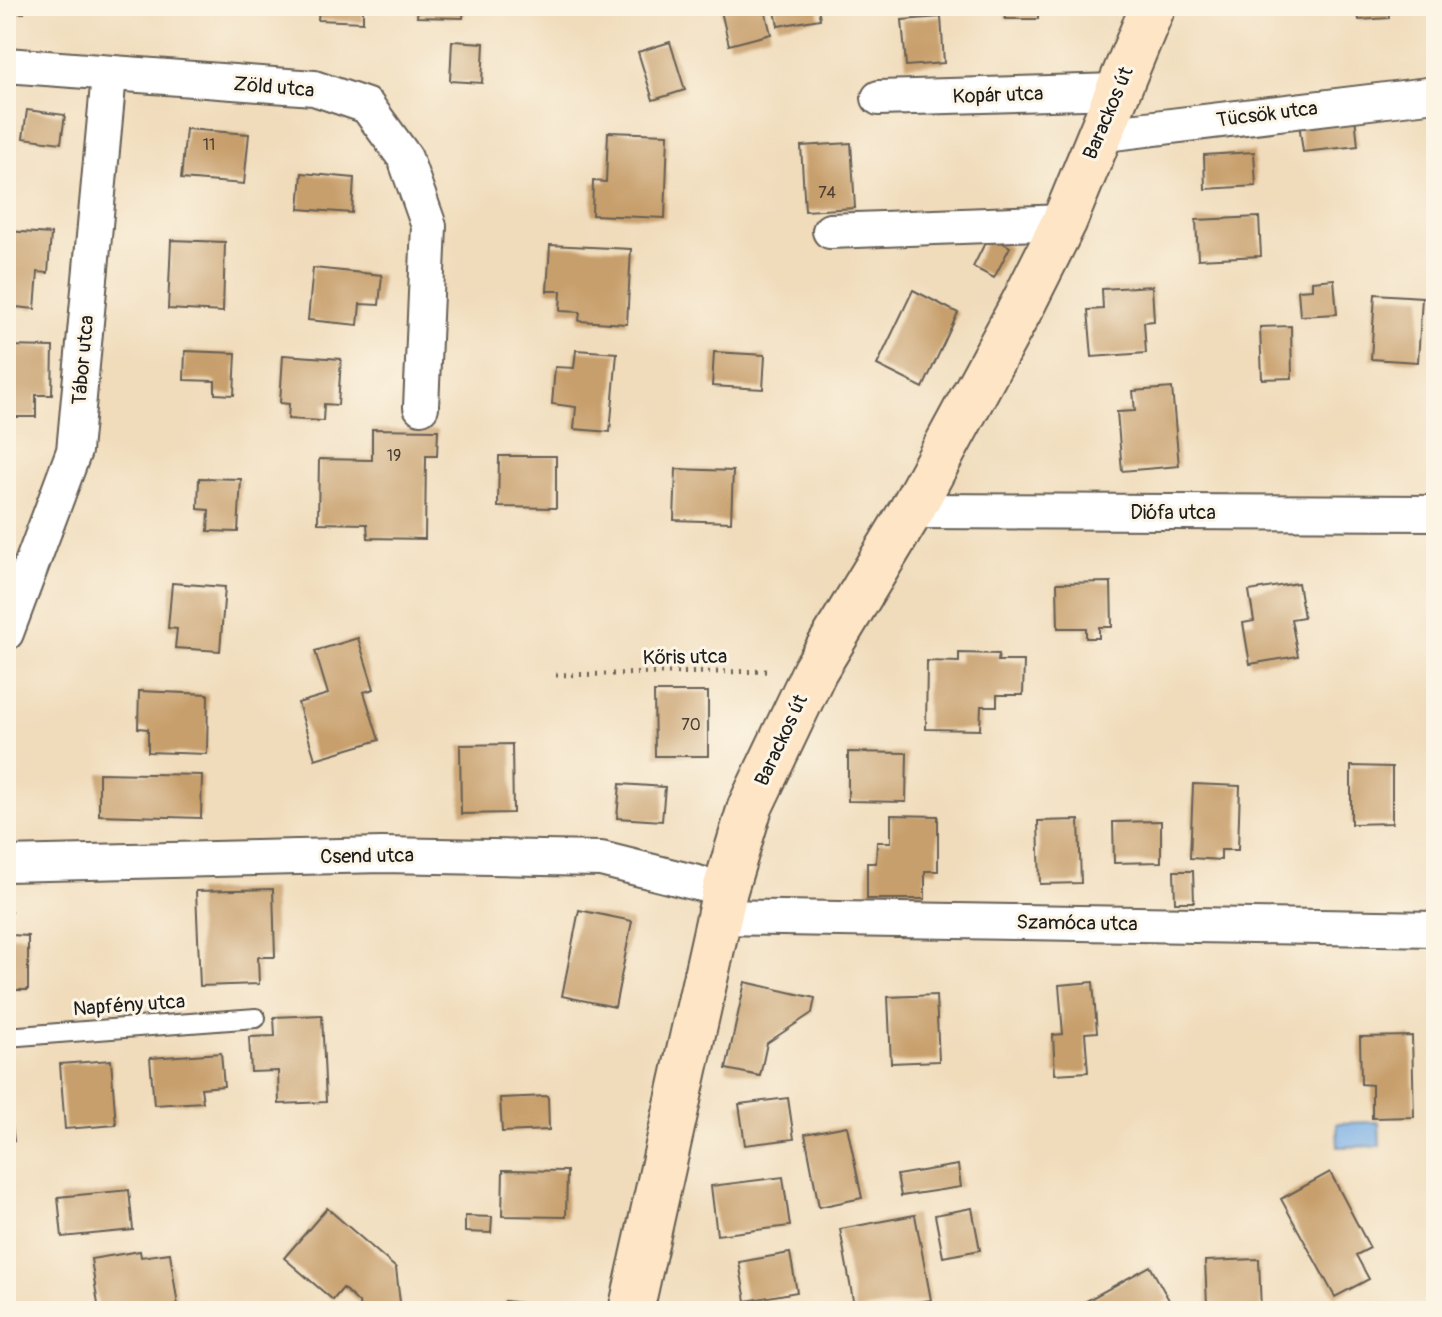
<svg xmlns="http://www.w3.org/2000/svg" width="1442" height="1317" font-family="Pangolin,sans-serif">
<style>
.water{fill:#78afe7;stroke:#4a6682;stroke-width:2}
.building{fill:#c79f6c}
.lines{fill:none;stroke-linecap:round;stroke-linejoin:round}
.lane-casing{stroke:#665f54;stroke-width:22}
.street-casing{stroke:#665f54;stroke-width:38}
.secondary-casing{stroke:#665f54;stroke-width:48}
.path{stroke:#665f54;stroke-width:5;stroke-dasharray:2 6;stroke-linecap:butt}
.lane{stroke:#fff;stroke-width:18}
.street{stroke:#fff;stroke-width:34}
.secondary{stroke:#fde5c5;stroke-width:44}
.labels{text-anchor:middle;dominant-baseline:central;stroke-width:6;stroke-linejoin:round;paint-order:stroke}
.number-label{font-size:16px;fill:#473d30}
.street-label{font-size:20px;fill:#1c1c1c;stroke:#fcf5e5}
</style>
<rect width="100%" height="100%" fill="#fcf5e5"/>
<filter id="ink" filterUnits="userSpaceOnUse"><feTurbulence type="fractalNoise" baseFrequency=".0125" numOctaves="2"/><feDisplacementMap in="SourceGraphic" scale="16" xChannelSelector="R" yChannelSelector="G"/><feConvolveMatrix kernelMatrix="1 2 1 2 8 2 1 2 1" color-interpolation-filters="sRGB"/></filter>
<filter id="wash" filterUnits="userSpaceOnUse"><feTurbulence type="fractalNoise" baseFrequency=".006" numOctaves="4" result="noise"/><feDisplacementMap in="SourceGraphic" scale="32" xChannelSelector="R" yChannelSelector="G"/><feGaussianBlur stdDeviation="1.8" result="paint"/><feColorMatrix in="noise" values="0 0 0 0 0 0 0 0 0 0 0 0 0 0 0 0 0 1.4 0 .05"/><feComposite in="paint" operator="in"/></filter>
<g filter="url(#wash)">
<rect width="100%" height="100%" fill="#f0dcbb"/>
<!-- water -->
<path class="water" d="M1379,1122L1380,1146L1338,1147L1337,1123Z"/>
<g id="blocks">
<!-- building -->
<path class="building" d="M6,6H25L24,13L6,12Z
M319,6H363V22L318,20Z
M418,6H464L463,18L417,17Z
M739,6H764L771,34L729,45L721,11Z
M774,6H818L820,19L778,26Z
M1005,6H1038V19H1005Z
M1221,6H1264L1265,12L1223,16Z
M1357,6H1388L1389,18L1359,20Z
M941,17L944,63L906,66L902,20Z
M452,41L484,43L482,83L450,81Z
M670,42L685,90L653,100L638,52Z
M27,110L65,115L61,143L23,138Z
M1355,116L1358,146L1303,152L1299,123Z
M186,129L249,134L244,184L181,179Z
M608,132L668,134L665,218L592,215L593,181L606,182Z
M851,143L855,208L805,211L801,146Z
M1254,152L1256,186L1205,189L1204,155Z
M302,173L354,178L352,213L299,209Z
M1259,217L1261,256L1198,259L1196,220Z
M6,231L51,234L48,273L38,272L35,309L6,306Z
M989,235L1010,247L994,278L973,267Z
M171,240L225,242L223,312L168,309Z
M550,245L631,249L627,324L579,321L580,312L560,311L561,291H547Z
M313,268L382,275L379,305L360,304L358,325L308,320Z
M1334,279L1337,314L1300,316L1298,290L1312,289V281Z
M1152,286L1154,321L1144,322L1146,353L1092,357L1088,310L1103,309L1102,289Z
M913,290L958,313L923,388L877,365Z
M1375,294L1422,297L1418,362L1371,359Z
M1291,326L1292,378L1262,379L1260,327Z
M6,346L53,347L52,395H36V417H6Z
M576,350L617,353L610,432L574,429L576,407L552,404L555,367L574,368Z
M185,351L236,353L234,395L215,394V381L184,380Z
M714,352L765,355L763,389L712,386Z
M283,355L341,359L338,405L324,404L323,421L288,419L289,404L280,403Z
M1172,388L1179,466L1122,471L1117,412L1135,411L1133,391Z
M372,429L438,430L437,456H426L425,539L368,538L367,524L318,523L319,459L372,460Z
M499,456H556V508L498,507Z
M676,469L733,471L731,522L674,520Z
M199,478L241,479L238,532L208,531L209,510L198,509Z
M1111,582L1112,627H1099V638H1086V628H1058L1057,583Z
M172,583L225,587L220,651L175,648L177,629L168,628Z
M1298,583L1304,617L1291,619L1298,656L1250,664L1243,623L1254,621L1249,591Z
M358,638L374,689L364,692L379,740L315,759L298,703L328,694L315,651Z
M959,653L999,654L998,661H1024L1023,695H997V706H981L980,730L926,729L927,661L959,662Z
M139,691L208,694L207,754L148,752V729L138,728Z
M654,692H708V756H655Z
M512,744L513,813L461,814L460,745Z
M848,752L907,753L906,802L848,801Z
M1351,766L1392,767V823L1351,824Z
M99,773L202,775L201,818L99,815Z
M620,784L665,787L662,821L617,818Z
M1193,784L1240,786L1238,850H1221V860L1190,858Z
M891,815L938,816V871H925V899H867V863H876L877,842H891Z
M1079,820L1081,883L1040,884L1038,821Z
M1161,821V862L1114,863L1113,822Z
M1174,871H1193L1194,902H1175Z
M273,889L275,957H258L259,984L200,986L196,891Z
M579,910L632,921L615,1007L562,996Z
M6,912H11V935L28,936V990H6Z
M745,982L815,998L812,1013L767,1043L760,1076L726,1069Z
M1093,982L1097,1032L1085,1033L1088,1072L1055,1074L1053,1035L1063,1034L1059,985Z
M936,995L939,1061L891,1063L888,997Z
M322,1015L326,1102L279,1104L278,1071L251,1072L249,1037L275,1036L274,1017Z
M1412,1036L1414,1117L1372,1118V1085L1361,1084L1360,1037Z
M221,1053L224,1086L201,1088L203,1102L154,1105L150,1058Z
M111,1060L116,1125L65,1129L60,1064Z
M6,1081L14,1141H6Z
M548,1096L549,1130L502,1132L500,1098Z
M788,1098L794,1139L745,1145L739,1104Z
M847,1126L862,1198L819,1207L805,1134Z
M958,1165L961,1187L901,1196L897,1175Z
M503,1170L567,1171L566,1217L502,1216Z
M1330,1172L1370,1248L1356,1255L1369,1279L1335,1297L1281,1199Z
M783,1177L790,1226L717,1235L711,1186Z
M129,1190L133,1230L62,1237L58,1197Z
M327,1208L396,1268L401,1311H360L359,1303L343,1288L333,1300L284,1258Z
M972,1208L980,1250L943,1257L935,1215Z
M915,1215L931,1300L855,1311L840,1229Z
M465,1216L492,1217L491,1233L465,1232Z
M140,1251L141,1257L170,1253L178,1306L147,1311H99L91,1259Z
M790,1253L797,1292L746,1301L739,1262Z
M1259,1259L1261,1311H1215V1303L1207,1304L1205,1261Z
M1150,1266L1169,1300L1149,1311H1068Z
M505,1301L560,1307V1311H504Z"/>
</g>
</g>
<g filter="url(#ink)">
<use href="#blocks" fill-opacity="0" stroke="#665f54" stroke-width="2"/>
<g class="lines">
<!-- lane casing -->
<g class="lane-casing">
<path id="lane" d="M6,1037L256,1018"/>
</g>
<!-- street casing -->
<g class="street-casing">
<path id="street" d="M6,65L314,88L367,106L405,158L429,226L421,407
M879,98L1117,91
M1097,135L1436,94
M830,231L1064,222
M911,511L1436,513
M6,633L74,451L109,75
M6,864L382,855L601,859L725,890
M719,917L1436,929"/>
</g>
<!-- secondary casing -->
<g class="secondary-casing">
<path id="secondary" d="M631,1311L725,890L750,807L815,670L911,511L1023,304L1064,222L1153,6"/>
</g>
<!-- path -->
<path class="path" d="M556,675L771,671"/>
<!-- lane -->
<use href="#lane" class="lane"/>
<!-- street -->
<use href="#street" class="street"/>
<!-- secondary -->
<use href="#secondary" class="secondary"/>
</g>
</g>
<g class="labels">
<!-- number labels -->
<g class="number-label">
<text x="209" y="145">11</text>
<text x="827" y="193">74</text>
<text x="394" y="456">19</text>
<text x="691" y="725">70</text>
</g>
<!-- street labels -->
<g class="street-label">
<text transform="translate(274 87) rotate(5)">Zöld utca</text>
<text transform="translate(998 95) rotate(-2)">Kopár utca</text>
<text transform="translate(1108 113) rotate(-67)">Barackos út</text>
<text transform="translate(1267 114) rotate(-7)">Tücsök utca</text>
<text transform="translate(83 360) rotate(-85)">Tábor utca</text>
<text x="1173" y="512">Diófa utca</text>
<text transform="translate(685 657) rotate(-1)">Kőris utca</text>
<text transform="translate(781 740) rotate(-65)">Barackos út</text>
<text transform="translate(367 856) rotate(-1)">Csend utca</text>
<text transform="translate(1077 923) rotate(1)">Szamóca utca</text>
<text transform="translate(129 1005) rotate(-4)">Napfény utca</text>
</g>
</g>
<!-- margin -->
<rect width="1442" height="1317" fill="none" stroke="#fcf5e5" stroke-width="32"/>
</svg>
